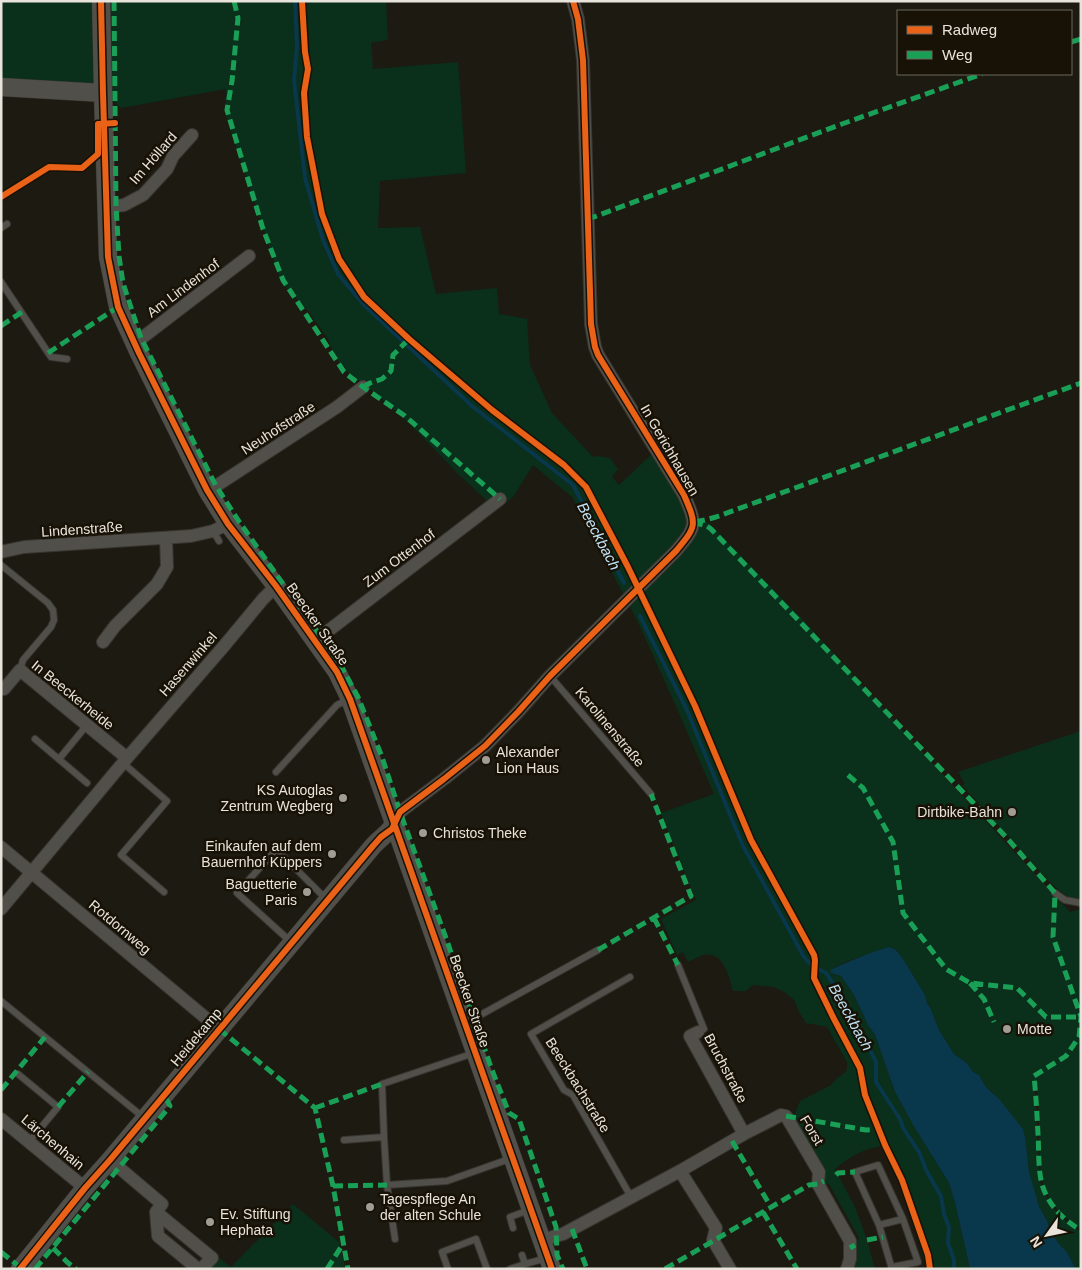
<svg xmlns="http://www.w3.org/2000/svg" width="1082" height="1270" font-family="Arial,sans-serif">
<style>
.green{fill:#0a2f1b}
.water{fill:#09374b}
.lines{fill:none;stroke-linecap:round;stroke-linejoin:round}
.stream{stroke:#09374b;stroke-width:4}
.lane-casing{stroke:#383530;stroke-width:8}
.street-casing{stroke:#383530;stroke-width:14}
.secondary-casing{stroke:#383530;stroke-width:19}
.lane{stroke:#514f4a;stroke-width:6}
.street{stroke:#514f4a;stroke-width:12}
.secondary{stroke:#514f4a;stroke-width:18}
.quiet{stroke:#1a9f57;stroke-width:5;stroke-dasharray:10 5;stroke-linecap:butt}
.cycleway-casing{stroke:#181206;stroke-width:9}
.cycleway{stroke:#ea6118;stroke-width:6}
.poi-dot{fill:#a19d95;stroke:#181206;stroke-width:2}
.labels{text-anchor:middle;dominant-baseline:central;stroke-width:5;stroke-linejoin:round;paint-order:stroke}
.street-label{font-size:14px;fill:#e8e3db;stroke:#181206}
.poi-label{font-size:14px;fill:#e8e3db;stroke:#181206;text-anchor:start}
.water-label{font-size:15px;font-style:italic;fill:#c1e3f6;stroke:#181206}
</style>
<rect width="100%" height="100%" fill="#1d1a12"/>
<!-- green -->
<path class="green" d="M1,1H386L388,40L371,43L373,69L458,62L466,173L380,181L378,228L420,227L436,294L497,288L499,314L527,319L530,365L552,413L593,457L598,456L610,458L618,469L612,477L619,485L653,453L684,502L688,524L707,522L714,528L806,623L955,788L1070,912L1081,909V1229C1067,1220 1053,1208 1046,1192C1038,1173 1040,1148 1039,1127C1039,1111 1038,1096 1037,1080L1034,1081L1040,1182C1048,1203 1060,1220 1081,1231V1269H1076L1067,1252L1059,1244L1049,1229L1048,1223L1039,1206L1031,1183L1027,1158L993,1093L986,1087L979,1075L972,1071L968,1064L954,1054L945,1041L939,1030L931,1009L927,1003L925,995L896,950L882,949L846,962L830,970L831,973L841,976L854,995L868,1025L875,1035L895,1092L913,1125L949,1183L955,1203L970,1269H926L912,1215L899,1179L883,1146C862,1149 851,1156 835,1169L855,1207L867,1240L875,1269H854V1245L859,1238L829,1184L823,1183L793,1119L800,1101L831,1085L836,1079L843,1074L847,1070V1062L827,1027L806,1023L799,1012L794,1000L784,992L774,987L753,985L746,991H733C730,980 725,957 711,955C704,953 695,959 688,962L683,952L677,955L661,919L696,900L661,813L714,794L674,702L636,618L572,497L533,465L513,497L497,510L458,474L408,422L375,393L346,371L336,358L328,339L309,312L281,282L225,113L226,89L121,108L101,89L1,83Z
M1081,731V899C1069,902 1056,887 1048,880L962,785L965,784L958,772Z
M293,1204L339,1242L345,1266L344,1269H209L219,1258L231,1267Z"/>
<!-- water -->
<path class="water" d="M889,947L896,950L903,959L925,995L927,1003L931,1009L939,1030L954,1054L968,1064L972,1071L979,1075L986,1087L1000,1100L1023,1129L1025,1137L1029,1172L1039,1206L1048,1223L1049,1229L1059,1244L1067,1252L1076,1269H970L955,1203L949,1183L913,1125L895,1092L875,1035L868,1025L854,995L841,976L831,973L830,970C849,961 868,953 889,947Z"/>
<g class="lines">
<!-- stream -->
<path class="stream" d="M295,1L297,47L294,80L305,178L323,240L338,274L364,305L472,406L573,485L624,583
M640,616L686,708L743,846L804,957L812,966L826,973L846,1003L876,1062V1082L900,1119L903,1128L919,1152L927,1172L941,1196L944,1214L949,1227L948,1243L954,1260V1269"/>
<!-- lane casing -->
<g class="lane-casing">
<path id="lane" d="M1,228L7,224
M1,282L51,357L67,359
M213,531L219,541
M1,565L48,603L53,610L54,620L51,627L23,660L20,670
M550,676L651,794
M35,739L87,783
M59,759L87,725
M123,763L167,801L121,855L164,892
M276,772L337,705L349,699
M1055,893L1065,900L1081,903
M291,942L237,893L274,852L277,850L327,900
M678,965L704,1029L698,1032
M630,977L531,1034L564,1090L573,1095L631,1197
M1,1001L143,1117
M466,1023L598,950
M18,1074L58,1107L29,1142
M344,1140L384,1137
M387,1185L447,1181L512,1158
M879,1225L903,1219
M513,1228L510,1217L529,1210
M395,1239L387,1185L384,1137L382,1084L474,1053
M522,1255L525,1264L547,1258
M892,1267L918,1262L903,1219L878,1165L855,1172L879,1225L892,1269
M448,1269L442,1252L476,1239L487,1269
M510,1269L525,1264"/>
</g>
<!-- street casing -->
<g class="street-casing">
<path id="street" d="M107,205L116,206L124,205L143,195L167,169L173,156L192,135
M134,344L249,256
M207,490L216,486L337,407L363,387
M1,552L24,547L191,536L213,531L228,524
M315,641L500,499
M103,642L115,626L157,584L167,567L166,538
M4,689L20,670L127,758
M394,824L400,812L444,779L485,746L518,712L550,676L676,551C697,526 697,525 684,495L598,355L595,347L591,324L583,60L578,19L573,1
M1,847L219,1029
M1,909L127,758L224,646L263,599L276,586
M698,1032L690,1036L744,1134
M1,1119L85,1188
M110,1160L162,1204L156,1212L158,1236L198,1269
M680,1171L716,1228L713,1240L730,1269
M156,1212L212,1258L201,1269
M542,1240L563,1234L680,1171L744,1134L781,1115L786,1116L819,1172L818,1184L850,1241V1259L847,1269"/>
</g>
<!-- secondary casing -->
<g class="secondary-casing">
<path id="secondary" d="M101,1L103,93L108,257L118,307L139,353L207,490L228,524L276,586L315,641L337,672L350,699L552,1269
M1,87L103,93
M20,1269L85,1188L110,1160L373,846C380,838 389,833 394,824"/>
</g>
<!-- lane -->
<use href="#lane" class="lane"/>
<!-- street -->
<use href="#street" class="street"/>
<!-- secondary -->
<use href="#secondary" class="secondary"/>
<!-- quiet -->
<path class="quiet" d="M114,1L116,206L119,256L123,283L141,338L216,486L238,520L283,584
M234,1L238,18L232,81L227,110L263,229L283,280L344,372L363,387L405,416L500,499
M1071,42L1081,39
M587,217H594L842,124L982,74
M1,326L22,312
M48,353L118,307
M363,387L370,383L382,379L391,371L393,355L409,339
M693,522L707,526L711,529L1006,837L1055,893L1053,937L1081,1017L1079,1037L1066,1056L1034,1076C1036,1095 1037,1115 1038,1134C1039,1149 1038,1165 1041,1180C1045,1201 1062,1220 1081,1230
M695,522L705,520L716,517L1081,383
M297,602L341,666L358,697L382,757L400,812L446,938L492,1070L509,1113L519,1119L556,1227L557,1255L563,1269
M848,775L863,788L893,842L903,913L946,969L970,983L1017,988L1046,1017H1081
M654,918L678,965
M598,950L691,896L651,794
M970,983L984,999L994,1022
M219,1029L315,1108L333,1186L348,1269
M1,1090L45,1037
M58,1107L88,1072
M315,1108L382,1084
M786,1116L866,1130L879,1129
M732,1141L771,1207
M836,1175L838,1173L855,1172
M333,1186L387,1185
M763,1212L797,1269
M572,1229L587,1269
M867,1240L883,1237
M53,1248L67,1262L76,1269
M850,1248L855,1245
M1,1252L21,1268
M35,1269L170,1106L164,1095
M327,1269L343,1244
M665,1269L809,1185L818,1184L824,1181"/>
<!-- cycleway casing -->
<g class="cycleway-casing">
<path id="cycleway" d="M101,1L103,93L108,257L118,307L139,353L207,490L228,524L276,586L315,641L337,672L350,699L552,1269
M302,1L305,52L308,69L304,93L307,137L322,214L339,259L364,297L409,339L492,410L564,465L586,487L628,567L695,706L751,840L814,955L815,960L814,978L833,1017L860,1068L865,1095L885,1145L902,1180L928,1255L930,1269
M1,197L49,167L82,168L98,154V124L115,123
M20,1269L85,1188L110,1160L373,846L381,837L392,829L400,812L444,779L485,746L518,712L550,676L676,551C697,526 697,525 684,495L598,355L595,347L591,324L583,60L578,19L573,1"/>
</g>
<!-- cycleway -->
<use href="#cycleway" class="cycleway"/>
</g>
<!-- markers -->
<g class="poi-dot">
<circle cx="486" cy="760" r="5"/>
<circle cx="343" cy="798" r="5"/>
<circle cx="1012" cy="812" r="5"/>
<circle cx="423" cy="833" r="5"/>
<circle cx="332" cy="854" r="5"/>
<circle cx="307" cy="892" r="5"/>
<circle cx="1007" cy="1029" r="5"/>
<circle cx="370" cy="1207" r="5"/>
<circle cx="210" cy="1222" r="5"/>
</g>
<g class="labels">
<!-- street labels -->
<g class="street-label">
<text transform="translate(153 158) rotate(-49)">Im Höllard</text>
<text transform="translate(183 288) rotate(-37)">Am Lindenhof</text>
<text transform="translate(278 428) rotate(-33)">Neuhofstraße</text>
<text transform="translate(670 450) rotate(60)">In Gerichhausen</text>
<text transform="translate(82 529) rotate(-4)">Lindenstraße</text>
<text transform="translate(399 558) rotate(-37)">Zum Ottenhof</text>
<text transform="translate(318 624) rotate(55)">Beecker Straße</text>
<text transform="translate(188 664) rotate(-49)">Hasenwinkel</text>
<text transform="translate(73 695) rotate(39)">In Beeckerheide</text>
<text transform="translate(610 727) rotate(50)">Karolinenstraße</text>
<text transform="translate(120 927) rotate(40)">Rotdornweg</text>
<text transform="translate(470 1001) rotate(71)">Beecker Straße</text>
<text transform="translate(196 1037) rotate(-50)">Heidekamp</text>
<text transform="translate(726 1068) rotate(62)">Bruchstraße</text>
<text transform="translate(578 1085) rotate(58)">Beeckbachstraße</text>
<text transform="translate(812 1130) rotate(59)">Forst</text>
<text transform="translate(53 1142) rotate(40)">Lärchenhain</text>
</g>
<!-- poi labels -->
<g class="poi-label">
<text x="496" y="752">Alexander<tspan x="496" dy="16">Lion Haus</tspan></text>
<text x="333" y="790" text-anchor="end">KS Autoglas<tspan x="333" dy="16">Zentrum Wegberg</tspan></text>
<text x="1002" y="812" text-anchor="end">Dirtbike-Bahn</text>
<text x="433" y="833">Christos Theke</text>
<text x="322" y="846" text-anchor="end">Einkaufen auf dem<tspan x="322" dy="16">Bauernhof Küppers</tspan></text>
<text x="297" y="884" text-anchor="end">Baguetterie<tspan x="297" dy="16">Paris</tspan></text>
<text x="1017" y="1029">Motte</text>
<text x="380" y="1199">Tagespflege An<tspan x="380" dy="16">der alten Schule</tspan></text>
<text x="220" y="1214">Ev. Stiftung<tspan x="220" dy="16">Hephata</tspan></text>
</g>
<!-- water labels -->
<g class="water-label">
<text transform="translate(599 536) rotate(62)">Beeckbach</text>
<text transform="translate(851 1017) rotate(61)">Beeckbach</text>
</g>
</g>
<!-- border -->
<rect width="1082" height="1270" fill="none" stroke="#e8e3db" stroke-width="5"/>
<!-- legend -->
<rect x="897" y="10" width="175" height="65" fill="#181206" stroke="#6b665b"/>
<rect x="907" y="26" width="25" height="8" fill="#ea6118" stroke="#6b665b"/>
<text x="942" y="35" font-size="15" fill="#e8e3db">Radweg</text>
<rect x="907" y="51" width="25" height="8" fill="#1a9f57" stroke="#6b665b"/>
<text x="942" y="60" font-size="15" fill="#e8e3db">Weg</text>
<!-- north arrow -->
<g transform="translate(1047 1235) rotate(237)" stroke="#181206" stroke-width="4" paint-order="stroke">
<path d="M0-4L9 19L0 12L-9 19Z" fill="#e8e3db"/>
<text y="-8" font-size="14" font-weight="bold" text-anchor="middle" fill="#e8e3db">N</text>
</g>
</svg>
